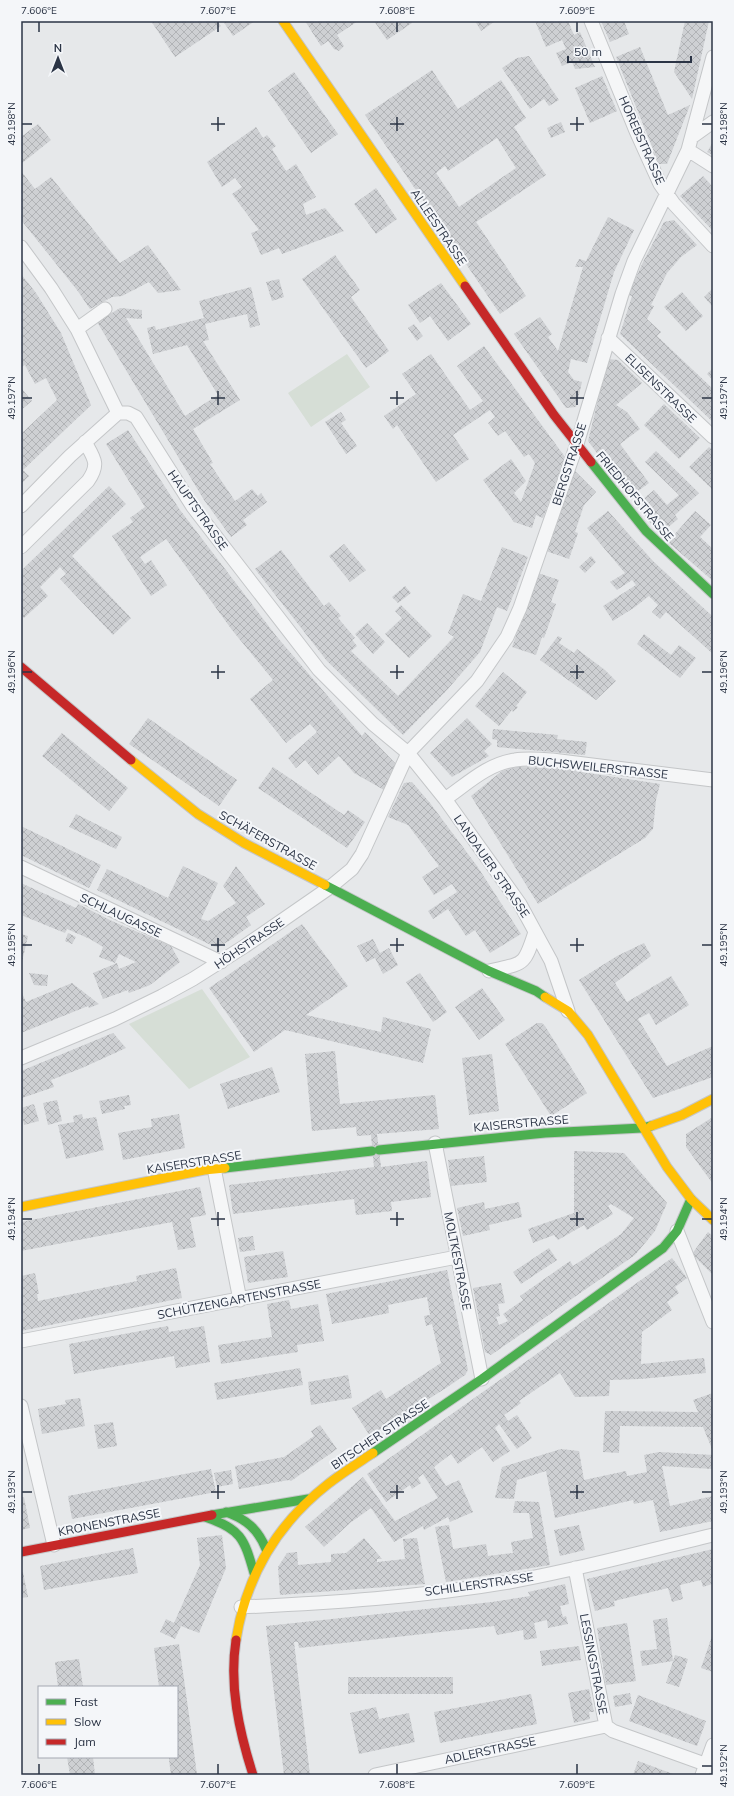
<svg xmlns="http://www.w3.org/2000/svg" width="734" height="1796" font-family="Mulish,sans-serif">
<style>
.green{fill:#d6ded6}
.building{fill:url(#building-cross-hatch);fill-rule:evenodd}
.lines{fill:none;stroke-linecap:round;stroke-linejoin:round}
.street-casing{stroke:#c4c6c8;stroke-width:15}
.fast-casing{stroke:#c4c6c8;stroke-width:11}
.slow-casing{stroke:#c4c6c8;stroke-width:11}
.jam-casing{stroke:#c4c6c8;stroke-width:11}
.street{stroke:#f5f6f7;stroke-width:13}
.fast{stroke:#4caf50;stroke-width:9}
.slow{stroke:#ffc107;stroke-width:9}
.jam{stroke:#c62828;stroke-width:9}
.ticks{fill:none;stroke:#2b3445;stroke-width:1.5}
.labels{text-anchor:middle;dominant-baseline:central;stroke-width:4;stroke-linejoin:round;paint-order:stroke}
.street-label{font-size:12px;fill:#2b3445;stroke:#f4f6f9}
.neatline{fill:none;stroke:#2b3445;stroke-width:1.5}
.ticks-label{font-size:10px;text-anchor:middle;fill:#2b3445}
</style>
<defs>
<pattern id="building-cross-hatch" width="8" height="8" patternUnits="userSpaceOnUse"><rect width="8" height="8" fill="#ced0d3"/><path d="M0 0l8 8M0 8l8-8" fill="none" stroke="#b1b3b6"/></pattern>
</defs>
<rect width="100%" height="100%" fill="#e6e8ea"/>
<!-- green -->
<path class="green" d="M347,354L370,387L311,427L288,393Z
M202,989L250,1057L189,1089L129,1024Z"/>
<!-- building -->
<path class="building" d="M151,21H217L221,26L175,57Z
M223,21H255L233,36Z
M305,21H358L337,35L344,46L339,51L334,49L328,41L321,46Z
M374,21H411L412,23L387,40Z
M475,21H493L494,22L481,31Z
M535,21H568L574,35L580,32L595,67L575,69L572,62L562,66L556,53L566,49L562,40L546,47Z
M601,21H624L629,34L610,42Z
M685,21H709L692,99L674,72Z
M640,47L668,115L690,105L667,164H659L616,57Z
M529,56L559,100L549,106L544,99L530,109L502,68L517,58Z
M432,70L458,109L501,80L526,118L514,127L546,175L476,222L526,296L500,314L365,115ZM497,138L516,168L459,207L436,173L445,166L448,171Z
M294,72L338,134L311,153L268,91Z
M602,76L617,111L590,123L575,88Z
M561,122L565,132L551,138L547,128Z
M38,124L51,140L21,164V137Z
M256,127L263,138L267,135L276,146L272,149L286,171L296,164L316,197L303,204L306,215L325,208L344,231L282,254L279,248L261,255L251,233L259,230L232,194L242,187L235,178L222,187L207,162Z
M713,142V155L707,152Z
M21,171L35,189L51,177L120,263L148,245L181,290L158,293L149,282L122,296L112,297L90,309L77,290L21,220Z
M703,176L713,187V231L680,196Z
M376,188L397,219L376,234L354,204Z
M608,217L634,230L614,272L587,363L571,359L568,372L574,380L582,382L576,407L566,408L514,334L540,317L552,334L548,337L558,351L583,267H575L579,259L586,261Z
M674,220L697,245L681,257L667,273L651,305L654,306L647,319L661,332L657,336L713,389V422L620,334L632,296L628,295L643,262L664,222Z
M335,255L360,290L351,297L389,351L366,368L302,279Z
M21,274L36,293L61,333L91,405L23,470L29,476L21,484V434L57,400L46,378L35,384L25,365L21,367Z
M279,279L284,297L272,301L266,282Z
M441,283L471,324L448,341L430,316L420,323L408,305Z
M251,287L260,325L250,328L247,314L205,324L209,340L203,341L240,400L193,429L213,463L210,464L235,501L252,489L258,496L261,493L267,502L243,520L247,525L231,537L204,500L97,322L120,308L142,310V319L126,318L185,416L218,395L187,345L153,354L147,328L155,326L156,330L204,318L199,301Z
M713,288V307L704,297Z
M682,292L703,316L686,331L664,307Z
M414,324L423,336L417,341L408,328Z
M484,346L565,457L543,518L536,515L532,528L514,522L483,480L511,459L526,481L514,493L521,502L535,463L529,454L524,457L505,431L498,436L488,423L495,417L490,410L453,435L469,459L436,482L397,425L393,429L384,416L416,394L402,374L431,354L470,410L483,401L457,366Z
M608,359L618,360L642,383L616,405L627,412L640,429L620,444L649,483L630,497L588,441Z
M713,368V380L707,374Z
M22,389L32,401L21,410V390Z
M664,404L700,438L679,459L644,425Z
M341,412L346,420L341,423L357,446L346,454L325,422Z
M128,430L180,510L277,637L362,736L365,732L397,765L384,790L354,773L339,756L318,775L305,760L296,768L288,758L317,732L310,724L286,743L250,699L273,680L232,630L166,539L140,557L145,564L151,560L167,585L151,596L112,536L133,522L130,518L145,507L106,444Z
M709,447L713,450V490L689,467Z
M656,451L699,493L675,515L678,519L660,534L636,505L654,490L667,505L679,495L645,462Z
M574,470L596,492L584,505L575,532L578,533L569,559L546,551Z
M109,486L126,504L72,556L131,618L113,635L60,579L66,574L60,567L40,587L48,596L24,618L21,615V571Z
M608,511L653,561L713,617V654L666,612L660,619L652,612L658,605L649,596L635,607L613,621L603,606L636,585L632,580L617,590L610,582L625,573L587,528Z
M695,511L711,525L700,537L713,549V581L668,542Z
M344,544L366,570L350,582L329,556Z
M502,547L528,557L507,611L497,607L480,652L447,690L403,735L327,661L255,569L281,550L324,606L329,602L341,616L338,618L355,638L352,640L357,646L351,651L398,696L454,637L448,633L463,594L481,601Z
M591,556L596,562L585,573L579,567Z
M538,573L559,580L551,602L556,604L544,638L542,637L536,655L512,647Z
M405,586L411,593L398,603L392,597Z
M401,605L432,636L409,658L385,634L402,618L395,611Z
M367,623L385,642L373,654L355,634Z
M644,634L671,655L679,645L696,658L680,678L637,644Z
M558,636L562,638L559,643L574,653L577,649L605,670L616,681L596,700L540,660Z
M503,672L527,692L516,706L518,707L513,712L512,710L499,726L475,706Z
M148,718L237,780L219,806L129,744Z
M467,718L492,744L484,751L489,756L452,777L430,753Z
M493,729L558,735L557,739L587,742L585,755L497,747V740L492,739Z
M62,733L128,788L109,811L42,756Z
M273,767L344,815L348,810L365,822L347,848L258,788Z
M517,767L556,768L660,784L656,800L653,829L645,838L538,904L471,796L502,771Z
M412,782L430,803L477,866L521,934L490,953L475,930L466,936L448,909L433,919L428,911L457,892L452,884L434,895L422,877L439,866L408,825L388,817L404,783Z
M76,814L122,837L116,849L69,827Z
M21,826L101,865L89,888L21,855Z
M183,866L218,883L201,919L208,921L236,903L223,886L236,866L265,904L246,917L251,925L229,941L218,947L213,946L97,890L107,869L168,898Z
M21,883L76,908L78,904L114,922L171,946L180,962L150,985L129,993L128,990L103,999L93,973L117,963L119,969L136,962L119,954L115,963L99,957L103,947L90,939L67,929L65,933L21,915Z
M302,924L348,986L306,1015L381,1032L383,1017L431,1029L423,1063L285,1030L254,1052L209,988Z
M68,933L76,937L72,944L65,941Z
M21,934L28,936L22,962H21Z
M373,939L380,953L389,948L398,965L383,974L375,958L366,962L357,946Z
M644,943L651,956L615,983L627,1002L671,976L689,1005L656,1025L649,1013L638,1019L667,1066L713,1046V1077L653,1098L579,980L617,956Z
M29,973L48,975L47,986L34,985Z
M420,973L447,1012L433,1022L406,982Z
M72,983L99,1004L89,1008L88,1006L21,1033V994L22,993L26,1002Z
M482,988L505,1020L479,1040L455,1007Z
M537,1023H542L545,1026L587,1093L551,1116L505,1044Z
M113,1033L126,1048L82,1068L51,1080L54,1087L22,1098L23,1101H21V1071Z
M335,1051L340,1104L435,1095L439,1129L377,1134L381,1167L427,1161L431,1197L391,1202L392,1211L356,1215L354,1199L233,1214L229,1185L374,1167L371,1135L357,1136L356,1127L312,1131L305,1054Z
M492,1054L499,1111L469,1115L462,1058Z
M272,1067L280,1092L228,1109L220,1084Z
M129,1095L131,1105L124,1106L125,1109L102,1114L99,1101Z
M57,1100L62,1121L48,1125L43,1103Z
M34,1104L39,1121L24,1125L21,1108Z
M82,1114L83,1119L96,1117L104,1150L66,1159L58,1125L74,1122L73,1116Z
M179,1114L185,1148L123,1160L118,1133L152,1127L151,1119Z
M713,1117V1184L686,1147V1134Z
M574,1151L624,1153L667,1203L655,1231L635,1255L491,1355L485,1352L473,1288L501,1283L505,1303L498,1304L500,1316L496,1317L499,1325L508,1321L503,1314L523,1300L520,1296L570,1261L573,1266L621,1234L634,1218L611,1204L608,1206L613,1214L587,1230L584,1225L558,1240L554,1235L533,1243L528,1229L574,1213Z
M484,1156L487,1182L451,1186L448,1160Z
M200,1187L206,1215L190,1218L196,1247L178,1250L172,1222L21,1251V1222Z
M484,1202L485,1209L519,1202L522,1217L489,1225L490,1230L463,1236L457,1208Z
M708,1232L713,1236V1275L692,1254Z
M253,1236L255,1250L240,1252L238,1238Z
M549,1248L557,1260L521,1284L513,1272Z
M283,1251L288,1277L248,1283L244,1257Z
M672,1258L687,1278L675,1287L679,1293L667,1302L672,1310L642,1332L641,1364L704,1358L706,1373L640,1379L610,1380L609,1396L575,1397L560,1373L519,1401L521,1403L504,1415L508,1421L517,1415L532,1438L517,1449L499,1424L495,1428L510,1451L493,1462L482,1447L458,1464L451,1454L434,1467L446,1486L459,1480L473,1512L450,1522L448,1517L424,1530L423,1526L394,1542L371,1508L350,1523L324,1547L305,1527L363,1477L395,1521L438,1498L423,1474L418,1478L421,1483L412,1489L410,1485L386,1502L367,1474Z
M176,1268L182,1298L21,1331V1276L35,1273L39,1294H37L38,1301L137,1281L136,1276Z
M447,1270L468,1370L465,1375L446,1388L370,1436L352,1408L381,1390L386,1399L441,1363L432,1324L426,1326L424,1316L430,1315L427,1297L388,1305L389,1313L332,1324L326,1294Z
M289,1300L291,1309L318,1304L324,1341L297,1345L298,1352L221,1364L218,1345L272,1337L267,1304Z
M168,1326L169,1332L204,1326L210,1362L176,1368L174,1356L74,1374L69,1344Z
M300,1368L303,1385L217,1400L214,1383Z
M348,1375L352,1398L311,1405L308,1382Z
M713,1393V1449H712L703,1427L620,1426L619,1453L603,1452L605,1411L698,1412L693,1400Z
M80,1398L85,1426L42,1434L38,1409L66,1404L65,1400Z
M113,1422L117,1446L98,1449L94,1425Z
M320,1425L337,1449L291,1481L289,1480L239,1489L235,1466L284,1457L314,1436L311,1431Z
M561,1449L579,1451L584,1480L626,1471L627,1476L647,1472L644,1455L659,1452L713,1455V1469L662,1466L670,1506L713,1496V1521L660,1532L653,1500L634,1504L633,1500L555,1518L546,1471L517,1480L514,1499L495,1498L502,1467Z
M211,1469L216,1492L72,1519L68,1496Z
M231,1470L233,1484L217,1487L214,1473Z
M24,1497L30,1528L21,1530V1498Z
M515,1501L539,1502L550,1565L446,1582L435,1527L449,1525L453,1549L486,1544L488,1556L513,1553L511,1542L533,1538L529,1513H513Z
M579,1525L585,1550L560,1556L554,1530Z
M222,1535L226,1568L199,1633L181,1626L175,1639L160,1632L166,1619L174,1623L200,1565L197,1538Z
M364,1538L382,1559H377V1562L405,1559L403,1539L417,1538L425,1584L280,1595L278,1567L287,1553L297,1552L298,1565L331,1562V1554L346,1553Z
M133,1548L138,1573L44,1590L40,1566Z
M713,1549V1577L711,1578L712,1584L703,1587L701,1580L680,1585L683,1599L672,1602L668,1588L614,1601L615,1606L595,1611L587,1579Z
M23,1572L28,1597L21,1598V1573Z
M565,1584L569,1604L560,1606L563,1617L566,1616L568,1624L548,1628L547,1620L534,1623L537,1638L524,1640L523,1630L497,1635L494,1626L299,1648L298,1642H294L310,1775H284L266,1626L492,1602L530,1596L528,1592Z
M667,1618L673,1661L642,1666L640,1651L657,1649L653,1620Z
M627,1623L636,1681L606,1685L597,1628Z
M713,1633V1672L701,1668Z
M179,1644L189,1715L197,1775H171L169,1760V1757H177V1687H159L154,1648Z
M579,1646L581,1660L542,1666L540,1651Z
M675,1655L688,1659L679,1687L666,1683Z
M79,1659L83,1687H58L55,1662Z
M348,1677H453V1694H348Z
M589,1689L594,1712H589L590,1719L574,1723L568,1693Z
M630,1693L632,1704L615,1707L613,1696Z
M531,1694L537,1724L440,1743L434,1712Z
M638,1695L706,1721L697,1746L629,1721Z
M376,1707L379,1719L409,1713L415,1742L359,1754L350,1713Z
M67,1757H93L95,1775H70Z
M638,1761L676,1775H633Z"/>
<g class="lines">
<!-- street casing -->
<g class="street-casing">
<path id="street" d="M591,21L636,131L660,184L674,204L713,246
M692,137L713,122
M688,150L713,166
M21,247L51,288L77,329L118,413
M77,329L105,309
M608,338L713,437
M118,413H128L136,417L193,507L319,670L373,724L408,753L445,799L520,904L551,961L568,1011
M21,506L70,456L118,413
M21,547L88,481C100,464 94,458 85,442
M445,799C467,784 487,764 515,760C527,758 539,759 552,760L713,780
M21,867L221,962
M489,971C524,963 524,967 535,932
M21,1058L115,1019L162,996L193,979L245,946L329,888L352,869L362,854L408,753L477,681L507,637L520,608L577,444L622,294L634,261L688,150L713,57
M435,1143L482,1379
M214,1168L240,1300
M677,1231L713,1322
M21,1341L457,1257
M21,1406L54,1545
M575,1568L606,1726L613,1731L713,1767
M241,1607C330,1603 421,1597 509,1582C578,1570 645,1551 713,1535
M375,1775L606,1726
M702,1775L713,1745"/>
</g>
<!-- fast casing -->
<g class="fast-casing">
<path id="fast" d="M591,462L646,531L713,594
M325,885L489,971L536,991L545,997
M379,1150L545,1133L642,1128L651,1126
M225,1168L372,1151
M373,1453L482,1379L663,1248L677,1231L691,1199
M226,1512C246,1519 258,1529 266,1549
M212,1515L308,1499
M205,1517C241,1529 244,1538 254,1573"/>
</g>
<!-- slow casing -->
<g class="slow-casing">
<path id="slow" d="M283,21L465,286
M131,760L198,814L244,843L325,885
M545,997L568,1011L588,1035L667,1167L691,1199L713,1220
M651,1126L682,1115L713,1099
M21,1207L204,1170L225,1168
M236,1640C246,1576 277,1524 328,1484C342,1473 358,1463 373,1453"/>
</g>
<!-- jam casing -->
<g class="jam-casing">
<path id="jam" d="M465,286L554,415L591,462
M21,667L131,760
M21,1552L212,1515
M236,1640C229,1686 239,1731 253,1775"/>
</g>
<!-- street -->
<use href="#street" class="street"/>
<!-- fast -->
<use href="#fast" class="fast"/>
<!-- slow -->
<use href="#slow" class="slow"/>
<!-- jam -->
<use href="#jam" class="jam"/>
</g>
<!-- ticks -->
<path class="ticks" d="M39,22V32M218,22V32M397,22V32M577,22V32M218,117V131M397,117V131M577,117V131M22,124H32M211,124H225M390,124H404M570,124H584M702,124H712M218,391V405M397,391V405M577,391V405M22,398H32M211,398H225M390,398H404M570,398H584M702,398H712M218,665V679M397,665V679M577,665V679M22,672H32M211,672H225M390,672H404M570,672H584M702,672H712M218,938V952M397,938V952M577,938V952M22,945H32M211,945H225M390,945H404M570,945H584M702,945H712M218,1212V1226M397,1212V1226M577,1212V1226M22,1219H32M211,1219H225M390,1219H404M570,1219H584M702,1219H712M218,1485V1499M397,1485V1499M577,1485V1499M22,1492H32M211,1492H225M390,1492H404M570,1492H584M702,1492H712M39,1764V1774M218,1764V1774M397,1764V1774M577,1764V1774M702,1766H712"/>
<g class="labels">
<!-- street labels -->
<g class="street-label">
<text transform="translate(642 140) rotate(66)">HOREBSTRASSE</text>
<text transform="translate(439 227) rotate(56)">ALLEESTRASSE</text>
<text transform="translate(661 388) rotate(44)">ELISENSTRASSE</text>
<text transform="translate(569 464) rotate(-72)">BERGSTRASSE</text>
<text transform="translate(635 496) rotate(50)">FRIEDHOFSTRASSE</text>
<text transform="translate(198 510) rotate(55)">HAUPTSTRASSE</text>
<text transform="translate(598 767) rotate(6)">BUCHSWEILERSTRASSE</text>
<text transform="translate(268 840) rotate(29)">SCHÄFERSTRASSE</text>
<text transform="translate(492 866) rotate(55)">LANDAUER STRASSE</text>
<text transform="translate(121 915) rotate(25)">SCHLAUGASSE</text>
<text transform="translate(249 943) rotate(-34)">HÖHSTRASSE</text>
<text transform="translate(521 1123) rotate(-5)">KAISERSTRASSE</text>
<text transform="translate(194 1162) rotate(-9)">KAISERSTRASSE</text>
<text transform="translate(458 1261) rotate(79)">MOLTKESTRASSE</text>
<text transform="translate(239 1299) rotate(-11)">SCHÜTZENGARTENSTRASSE</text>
<text transform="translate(380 1434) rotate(-34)">BITSCHER STRASSE</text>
<text transform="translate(109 1522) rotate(-11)">KRONENSTRASSE</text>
<text transform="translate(479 1584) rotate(-8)">SCHILLERSTRASSE</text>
<text transform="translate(594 1664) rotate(79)">LESSINGSTRASSE</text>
<text transform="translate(490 1750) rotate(-12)">ADLERSTRASSE</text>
</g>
</g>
<!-- border -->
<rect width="734" height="1796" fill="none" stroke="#f4f6f9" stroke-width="44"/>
<!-- legend -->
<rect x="38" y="1686" width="140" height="72" fill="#f4f6f9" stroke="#a4a8b1"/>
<rect x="46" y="1699" width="20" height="6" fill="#4caf50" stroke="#a4a8b1"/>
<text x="74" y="1706" font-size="12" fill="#2b3445">Fast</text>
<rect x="46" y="1719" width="20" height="6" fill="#ffc107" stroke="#a4a8b1"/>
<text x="74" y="1726" font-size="12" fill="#2b3445">Slow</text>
<rect x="46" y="1739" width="20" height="6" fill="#c62828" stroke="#a4a8b1"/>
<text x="74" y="1746" font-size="12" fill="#2b3445">Jam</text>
<!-- north arrow -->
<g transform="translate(58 58)" stroke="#f4f6f9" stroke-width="3" paint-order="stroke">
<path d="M0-3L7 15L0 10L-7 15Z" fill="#2b3445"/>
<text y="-6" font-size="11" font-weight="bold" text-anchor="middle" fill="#2b3445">N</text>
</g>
<!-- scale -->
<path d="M568 56v6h123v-6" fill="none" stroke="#2b3445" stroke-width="2"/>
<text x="574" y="56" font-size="12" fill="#2b3445" stroke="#f4f6f9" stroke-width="3" paint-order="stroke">50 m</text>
<rect x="22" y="22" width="690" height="1752" class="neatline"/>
<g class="ticks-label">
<text x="39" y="14">7.606°E</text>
<text x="218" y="14">7.607°E</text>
<text x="397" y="14">7.608°E</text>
<text x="577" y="14">7.609°E</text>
<text transform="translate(11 124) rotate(-90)" y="4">49.198°N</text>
<text transform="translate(723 124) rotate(-90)" y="4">49.198°N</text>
<text transform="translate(11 398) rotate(-90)" y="4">49.197°N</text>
<text transform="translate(723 398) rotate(-90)" y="4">49.197°N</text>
<text transform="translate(11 672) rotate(-90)" y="4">49.196°N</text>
<text transform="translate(723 672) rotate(-90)" y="4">49.196°N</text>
<text transform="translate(11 945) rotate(-90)" y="4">49.195°N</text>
<text transform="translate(723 945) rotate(-90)" y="4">49.195°N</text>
<text transform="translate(11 1219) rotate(-90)" y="4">49.194°N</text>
<text transform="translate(723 1219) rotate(-90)" y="4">49.194°N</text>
<text transform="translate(11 1492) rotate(-90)" y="4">49.193°N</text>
<text transform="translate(723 1492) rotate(-90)" y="4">49.193°N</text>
<text transform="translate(723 1766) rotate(-90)" y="4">49.192°N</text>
<text x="39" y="1788">7.606°E</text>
<text x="218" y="1788">7.607°E</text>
<text x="397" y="1788">7.608°E</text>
<text x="577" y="1788">7.609°E</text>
</g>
</svg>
